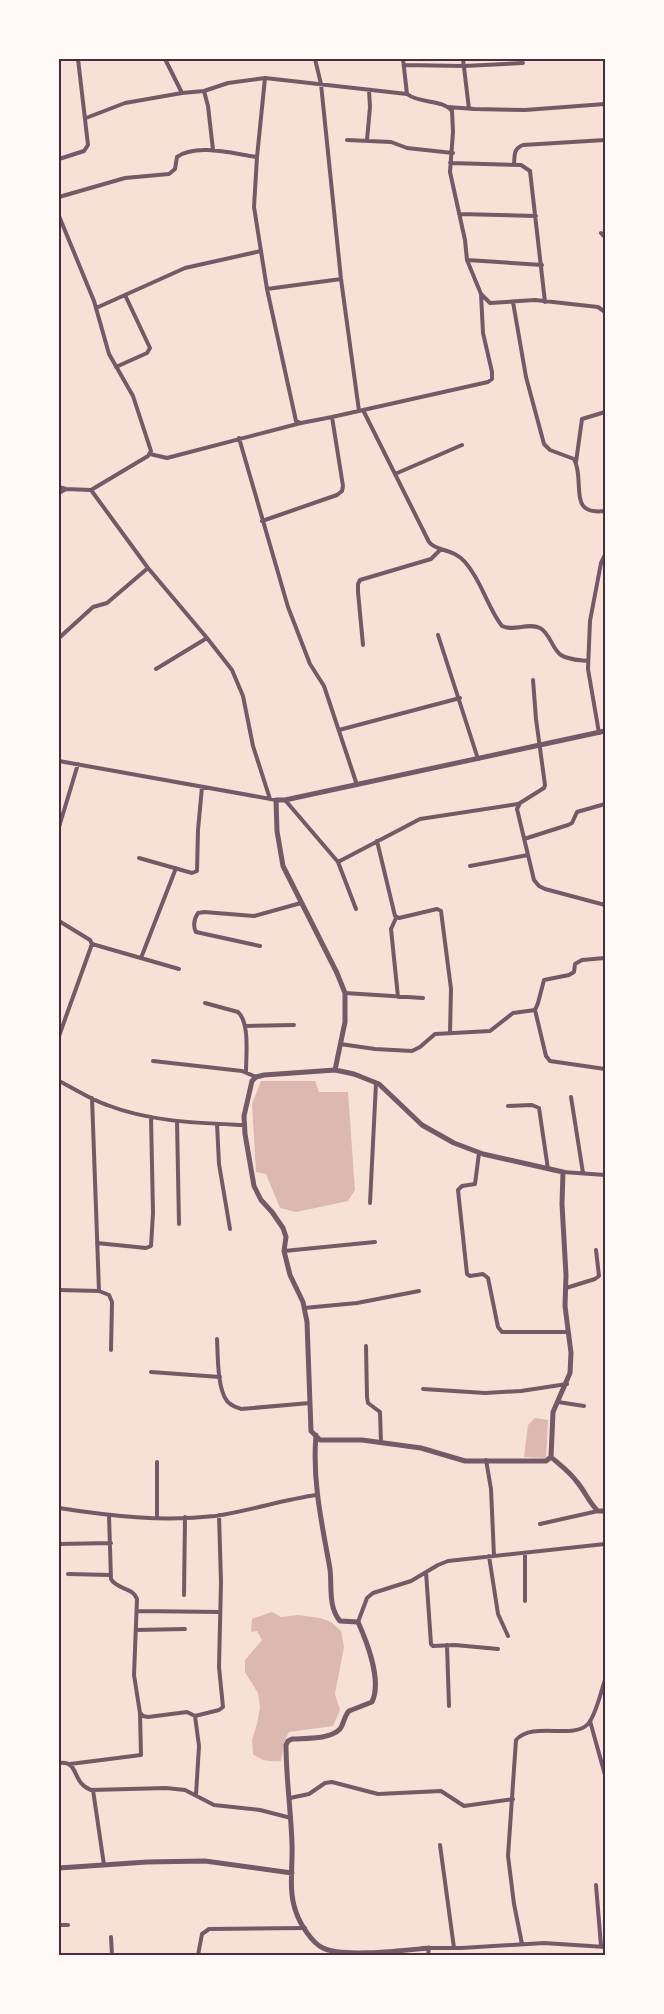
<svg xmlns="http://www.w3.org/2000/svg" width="664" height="2014" font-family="Figtree,sans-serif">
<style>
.water{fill:#dcb8b0}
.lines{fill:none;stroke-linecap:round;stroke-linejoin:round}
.minor{stroke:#755966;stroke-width:4}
.tertiary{stroke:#755966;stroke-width:5}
.neatline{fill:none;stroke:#4a2c40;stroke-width:2}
</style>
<rect width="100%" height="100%" fill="#f7e1d7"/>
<!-- water -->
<path class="water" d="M261,1081H315L319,1092H348L355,1190L348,1201L296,1212L280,1208L266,1174L256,1172L252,1104Z
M535,1418L548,1420L546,1458L524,1457L528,1425Z
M272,1612L281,1617L298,1615L320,1618L331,1622L341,1631L344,1647L335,1694L340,1710L333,1726L289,1732L285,1740L281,1761C269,1762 262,1761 253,1754L252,1740L257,1724L260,1707L258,1693L245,1672V1660L262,1640L257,1631L251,1632L252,1619Z"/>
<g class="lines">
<!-- minor -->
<path class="minor" d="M165,59L182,93
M315,59L321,84L341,279L359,411
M403,59L407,94C420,104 442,99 452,111L453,132L450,172L465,240L467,260L481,294L490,303L535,300L598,307L605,312
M463,59L469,109
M404,65L464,66L523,63
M204,91L208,106L213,150
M407,94L265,78L257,157L254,207L267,289L296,421L301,423L332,417L488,382L492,379V372L483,333L481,294
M448,107L474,109L525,110L605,104
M86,118L125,103L182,93L204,91L228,83L265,78
M347,140L391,142L407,148L453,153
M367,140L370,107L369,90
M59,159L84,151L88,145L78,59
M450,163L521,165L530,171L545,302
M514,164C515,155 513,149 523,145L605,140
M59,197L125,178L169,174L175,169L177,157C197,143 234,154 257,157
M459,214L536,216
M59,216L94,301L109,354L133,396L151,451L148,456L91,490
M601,233L605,237
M467,260L542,265
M267,289L341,279
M513,302L526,377L544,444L550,450L574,459C586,481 566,516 605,511
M96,308L185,268L261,251
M116,367L147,353L150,348L125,295
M363,410L429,542C437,552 453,548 465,562C482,581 487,607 502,626C514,632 528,622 540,628C550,633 552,649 561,655C568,660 580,660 588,661
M239,438L288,607L310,664L324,686L357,785
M150,454L167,458L301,423
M576,462L582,419L605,412
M395,474L462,445
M59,487L66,489L91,490L148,568L207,638L232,670L243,696L253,746L270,799
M59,493L66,489
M262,521L337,495L342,491L343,486L332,417
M438,635L478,759
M59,638L93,607L107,603L148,568
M363,645L358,592V584L360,580L431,559L441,549
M156,669L207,638
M533,680L536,719L545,785L544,788L520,803L517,809L534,880L539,886L545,889L605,905
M339,730L460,698
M599,733L588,669L590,621L601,563L605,555
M59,761L276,800
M285,800L338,862L356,909
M59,827L78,764
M524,839L568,825L572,823L577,812L605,804
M377,841L395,916L399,918L437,909L441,911L451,989L450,1033
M139,858L192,873L197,871L198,830L202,787
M338,862L420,819L518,804
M470,866L528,855
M396,918L391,929L398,997
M59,921L90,940L92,944L59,1036
M92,944L179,969
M260,946L196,932C193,926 194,919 198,913L204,912L254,916L301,903
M141,958L176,868
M345,993L423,998
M205,1003L238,1012C250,1023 246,1056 246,1072
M535,1010L546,1056L550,1061L605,1069
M245,1026L294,1025
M340,1044L375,1049L412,1051L420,1047L435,1034L490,1031L513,1013L535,1010L538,1003L544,980L569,975L574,972L575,964L582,960L605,958
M153,1061L242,1071L256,1077
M59,1081C75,1089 90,1099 107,1105C151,1122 198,1123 244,1125
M571,1097L583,1173
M92,1098L99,1291
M508,1106L532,1105L539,1108L548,1169
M177,1121L179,1224
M217,1124L219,1164L230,1229
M479,1153L475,1184L462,1186L458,1190L467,1274L470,1276L483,1274L488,1278L498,1327L502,1332H568
M563,1172L605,1175
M370,1203L376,1083
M97,1243L146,1248L151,1246L153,1213L151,1117
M284,1251L375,1242
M566,1288L595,1279L599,1276L596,1250
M59,1290L99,1291L109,1295L112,1302L111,1350
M304,1308L357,1303L419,1291
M217,1339C218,1355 217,1388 227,1401C231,1406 236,1407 241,1409L310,1403
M366,1346L367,1397L368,1403L380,1412L381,1443
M151,1372L220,1377
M423,1389L485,1393L521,1391L567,1384
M558,1402L584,1406
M486,1460L491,1489L494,1556
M59,1508C110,1516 163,1522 215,1516C249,1511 282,1500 316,1495
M605,1512V1525
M109,1516L111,1579C117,1590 133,1587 137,1599L134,1675L140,1713L143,1716L148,1717L187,1712L195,1716L199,1746L196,1795
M157,1518V1462
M540,1524L598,1511
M59,1544L111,1543
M525,1553V1601
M489,1556L498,1614L508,1636
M426,1572L431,1644L433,1646L455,1645L498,1649
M68,1574L110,1575
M184,1595L185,1517
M137,1611L220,1612
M358,1622L367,1598L373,1593L411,1581L438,1565L448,1561L605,1544
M136,1630L185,1629
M447,1645L449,1706
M195,1716L219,1710L223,1707L219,1667L221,1582L219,1515
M590,1721L605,1775
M59,1763C80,1760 71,1783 91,1790L166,1788L185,1790L214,1805L260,1810L291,1818
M70,1764L141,1755L140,1714
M93,1790L104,1865
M290,1798L309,1794L325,1783L332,1782L378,1794L441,1791L464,1806L513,1799
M440,1845L454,1948
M596,1885L601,1946
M59,1925H68
M111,1937L112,1955
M522,1944L514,1904L508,1856L516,1740C533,1721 573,1740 588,1724C596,1715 601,1691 605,1680
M198,1955L202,1934L209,1929L305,1928
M428,1955L429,1948H461L544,1943L605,1947"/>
<!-- tertiary -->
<path class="tertiary" d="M335,1070L354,1074L379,1084L422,1125L454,1143L483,1154L563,1172L562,1204L566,1275L565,1306L571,1353L570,1373L553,1412L551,1457C560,1465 570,1472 577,1482C585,1491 589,1503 598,1511H605
M316,1435C312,1481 322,1524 330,1569C332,1586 328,1607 340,1621L358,1622C367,1642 382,1681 372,1702L349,1711C344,1716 344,1724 340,1729C329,1740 306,1738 292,1739L288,1741L286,1745C286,1778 291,1811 292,1844C293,1866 288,1891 296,1912C300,1924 312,1943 323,1948C342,1958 407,1950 429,1948
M551,1457L546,1461H465L421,1448L362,1440H320L311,1431L307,1322L303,1302L290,1275L284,1251L286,1237L283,1228L272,1212L261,1200L254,1186L245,1134L244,1116L252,1081L256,1077L264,1075L335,1070L345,1022V993L337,973L283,866L277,831L276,800H285L605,731
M59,1868L147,1862L205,1861L292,1873"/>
</g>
<!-- border -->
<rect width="664" height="2014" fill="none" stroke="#fffaf5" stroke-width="120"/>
<rect x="60" y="60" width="544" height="1894" class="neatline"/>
</svg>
